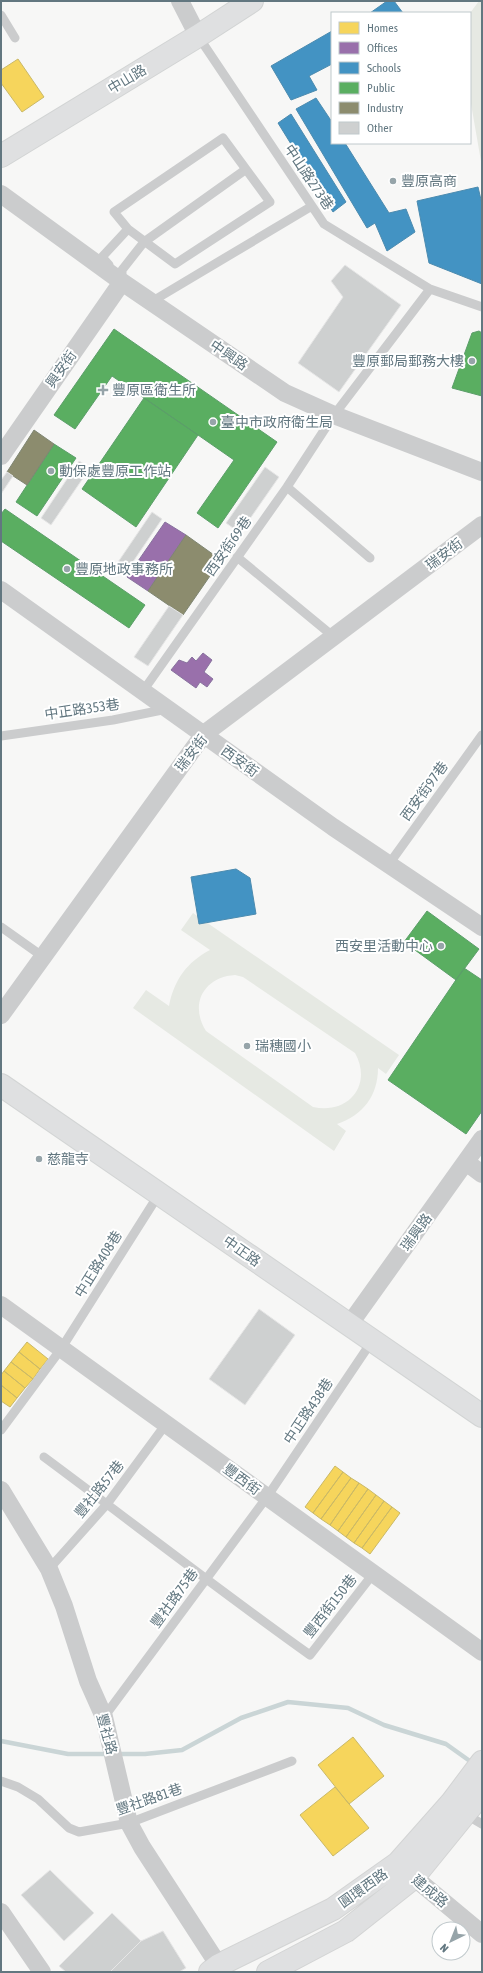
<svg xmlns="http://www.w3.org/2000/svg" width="483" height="1973" font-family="'Asap Condensed','Noto Sans TC',sans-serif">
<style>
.green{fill:#e6e9e3;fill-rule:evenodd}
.homes{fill:#f6d55c;stroke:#cab967}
.offices{fill:#9970ab;stroke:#88729e}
.schools{fill:#4393c3;stroke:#4c8baf}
.public{fill:#5aae61;stroke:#5c9e6a}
.industry{fill:#8c8c6e;stroke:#7f8673}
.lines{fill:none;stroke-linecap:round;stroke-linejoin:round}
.stream{stroke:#cad5d6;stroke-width:4.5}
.building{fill:#ced0d0;stroke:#e6e6e6}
.secondary-casing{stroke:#d2d4d4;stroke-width:24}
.primary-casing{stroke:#d3d4d4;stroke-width:24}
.lane{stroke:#cbcccd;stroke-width:9}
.street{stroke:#cbcccd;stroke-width:18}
.secondary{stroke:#dfe0e1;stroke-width:22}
.primary{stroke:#dfe0e1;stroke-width:22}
.poi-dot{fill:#96a4a9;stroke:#fff;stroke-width:1.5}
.labels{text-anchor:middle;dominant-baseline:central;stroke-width:4;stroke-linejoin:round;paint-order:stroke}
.street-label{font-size:14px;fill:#627780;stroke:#fff}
.poi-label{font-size:14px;fill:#627780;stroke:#fff;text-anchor:start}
</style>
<rect width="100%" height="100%" fill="#f7f7f6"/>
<!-- green -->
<path class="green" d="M479,1H482V167L470,98V13Z
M193,913L399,1055L386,1074L378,1068C378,1096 363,1115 337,1124L346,1131L334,1151L133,1008L146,990L169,1006C174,980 187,962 210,950L181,930ZM235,975L243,977L355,1053C373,1085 348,1115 313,1107L206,1031C189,1004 204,977 235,975Z"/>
<!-- homes -->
<path class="homes" d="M18,59L44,97L22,112L1,83V70Z
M27,1342L48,1359L40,1369L19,1352Z
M19,1352L40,1369L33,1379L11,1362Z
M11,1362L33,1379L25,1388L4,1371Z
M4,1371L25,1388L17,1398L1,1385V1375Z
M1,1385L17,1398L10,1407L1,1401Z
M335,1466L343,1472L313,1513L305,1507Z
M343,1472L351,1478L321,1519L313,1513Z
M351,1478L359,1483L330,1525L321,1519Z
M359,1483L368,1489L338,1531L330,1525Z
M368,1489L376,1495L346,1537L338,1531Z
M376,1495L384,1501L354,1543L346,1537Z
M384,1501L392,1507L362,1548L354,1543Z
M392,1507L400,1513L370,1554L362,1548Z
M353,1737L384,1776L349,1804L318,1765Z
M335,1787L369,1828L333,1856L300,1815Z"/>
<!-- offices -->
<path class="offices" d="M165,522L186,535L148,591L127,577Z
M203,653L212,660L204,672L213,679L207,687L200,682L196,688L171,670L179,660L187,663L192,657L196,661Z"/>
<!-- schools -->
<path class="schools" d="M387,1H394L403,13H370Z
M332,31V64L309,76L317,90L291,100L271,66Z
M316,98L332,122V143H345L389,213L406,209L415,232L387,251L375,223L367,228L296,109Z
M291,114L346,202L333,212L278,123Z
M478,187L482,204V284L429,263L417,201Z
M236,869L250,878L256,914L199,924L191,877Z"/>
<!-- public -->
<path class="public" d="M114,329L277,442L218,528L197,513L234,460L198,435L112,376L75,429L54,415Z
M479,331L482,333V396L452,388L472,333Z
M144,398L198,435L136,527L82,489Z
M54,444L76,458L37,516L16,502Z
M5,509L145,605L129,628L1,541V514Z
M427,911L479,949L456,980L404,942Z
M464,968L482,980V1111L466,1134L388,1080Z"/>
<!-- industry -->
<path class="industry" d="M34,430L54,444L27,485L7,472Z
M186,535L221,560L183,615L148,591Z"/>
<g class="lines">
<!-- stream -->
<path class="stream" d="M1,1741L68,1754H108
M118,1754H145L182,1750L241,1718L288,1702L348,1708L384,1725L446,1744L474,1764"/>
</g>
<!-- building -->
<path class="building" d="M345,265L401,305L339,392L298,363L343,297L331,281Z
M79,461L90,468L51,525L41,518Z
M265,467L279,477L240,533L226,523Z
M7,472L13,476L1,494V480Z
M152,512L162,519L124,575L114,568Z
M169,606L183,615L148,666L134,657Z
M259,1309L295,1335L245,1405L209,1379Z
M50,1870L94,1913L64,1941L21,1895Z
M112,1913L141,1941L110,1972H66L59,1966Z
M163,1931L186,1968L179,1972H110L141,1941Z"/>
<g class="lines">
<!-- secondary casing -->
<g class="secondary-casing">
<path id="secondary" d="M1,156L198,36L252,1
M1,1085L482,1416"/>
</g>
<!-- primary casing -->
<g class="primary-casing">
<path id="primary" d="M210,1972L219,1965L333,1909L398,1863L452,1802L482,1762
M268,1972L346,1931L413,1878L482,1793"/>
</g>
<!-- lane -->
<path class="lane" d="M1,15L15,38
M198,36L324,224L430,289L482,307
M109,265L102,257L128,229L114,212L223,138L270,202L175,264L128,229
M122,282V270L144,242L245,170
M151,302L312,206
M287,487L370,558
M237,557L334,637
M143,691L287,487L334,415L430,289
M1,736L113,720L167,709
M389,864L482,735
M1,927L42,956
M1,1430L61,1349L159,1194
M44,1457C133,1523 220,1591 310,1655L373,1574
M49,1569L107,1504L166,1424
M104,1717L267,1497L372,1341
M1,1781L18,1787L38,1799L69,1828L79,1832L129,1823L292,1761
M465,1814L482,1824"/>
<!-- street -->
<path class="street" d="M180,1L198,36
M1,194L122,282L285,393L334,415L482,472
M1,456L122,282
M1,590L333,827L482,927
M1,1015L204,734L482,525
M466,1162L482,1174
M1,1305L482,1652
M349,1325L482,1139
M1,1490L49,1569L64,1606L88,1681L104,1717L129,1823L142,1847L223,1972
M404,1869L482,1934
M1,1912L42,1972"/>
<!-- secondary -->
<use href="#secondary" class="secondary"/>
<!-- primary -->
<use href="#primary" class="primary"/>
</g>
<!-- markers -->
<g class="poi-dot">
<circle cx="393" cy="181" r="4"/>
<circle cx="472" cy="361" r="4"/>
<path d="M101 384h4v4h4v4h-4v4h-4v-4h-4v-4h4z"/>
<circle cx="213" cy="422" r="4"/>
<circle cx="51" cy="471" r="4"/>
<circle cx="67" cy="569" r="4"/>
<circle cx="441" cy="946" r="4"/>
<circle cx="247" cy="1046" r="4"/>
<circle cx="39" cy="1159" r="4"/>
</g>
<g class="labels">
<!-- street labels -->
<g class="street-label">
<text transform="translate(127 79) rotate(-31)">中山路</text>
<text transform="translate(309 177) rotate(56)">中山路273巷</text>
<text transform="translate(229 355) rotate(34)">中興路</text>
<text transform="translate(61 369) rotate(-55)">興安街</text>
<text transform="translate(228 546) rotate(-55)">西安街69巷</text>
<text transform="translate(444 554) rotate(-37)">瑞安街</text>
<text transform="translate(82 709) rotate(-8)">中正路353巷</text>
<text transform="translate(191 753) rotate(-52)">瑞安街</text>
<text transform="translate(240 761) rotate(36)">西安街</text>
<text transform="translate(424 791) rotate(-54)">西安街97巷</text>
<text transform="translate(416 1232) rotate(-54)">瑞興路</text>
<text transform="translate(242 1251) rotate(35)">中正路</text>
<text transform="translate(98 1264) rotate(-58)">中正路408巷</text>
<text transform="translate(308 1411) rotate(-56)">中正路438巷</text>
<text transform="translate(242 1479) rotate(36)">豐西街</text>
<text transform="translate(99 1489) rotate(-51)">豐社路57巷</text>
<text transform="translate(174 1598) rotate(-54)">豐社路75巷</text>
<text transform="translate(330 1606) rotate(-52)">豐西街150巷</text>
<text transform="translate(107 1734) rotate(75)">豐社路</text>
<text transform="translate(149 1799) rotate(-19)">豐社路81巷</text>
<text transform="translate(363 1888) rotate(-35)">圓環西路</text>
<text transform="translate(430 1891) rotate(40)">建成路</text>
</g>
<!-- poi labels -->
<g class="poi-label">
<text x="401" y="181">豐原高商</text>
<text x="464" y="361" text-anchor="end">豐原郵局郵務大樓</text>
<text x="112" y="390">豐原區衛生所</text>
<text x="221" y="422">臺中市政府衛生局</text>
<text x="59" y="471">動保處豐原工作站</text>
<text x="75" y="569">豐原地政事務所</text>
<text x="433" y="946" text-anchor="end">西安里活動中心</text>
<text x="255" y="1046">瑞穗國小</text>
<text x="47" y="1159">慈龍寺</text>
</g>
</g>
<!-- border -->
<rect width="483" height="1973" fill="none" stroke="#627780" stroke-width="4"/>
<!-- legend -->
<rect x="331" y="12" width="140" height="132" fill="#ffffff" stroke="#c0c9cc"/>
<rect x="339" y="22" width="20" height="12" fill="#f6d55c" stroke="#c0c9cc"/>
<text x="367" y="32" font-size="12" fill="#627780">Homes</text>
<rect x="339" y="42" width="20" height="12" fill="#9970ab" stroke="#c0c9cc"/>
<text x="367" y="52" font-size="12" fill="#627780">Offices</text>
<rect x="339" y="62" width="20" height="12" fill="#4393c3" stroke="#c0c9cc"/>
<text x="367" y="72" font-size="12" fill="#627780">Schools</text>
<rect x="339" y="82" width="20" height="12" fill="#5aae61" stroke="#c0c9cc"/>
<text x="367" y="92" font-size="12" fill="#627780">Public</text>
<rect x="339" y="102" width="20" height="12" fill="#8c8c6e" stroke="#c0c9cc"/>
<text x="367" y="112" font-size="12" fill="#627780">Industry</text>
<rect x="339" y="122" width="20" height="12" fill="#ced0d0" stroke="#c0c9cc"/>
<text x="367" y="132" font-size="12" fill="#627780">Other</text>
<!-- north arrow -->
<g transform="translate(451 1941) rotate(223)"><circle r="19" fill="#ffffff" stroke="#c0c9cc"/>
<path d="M0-3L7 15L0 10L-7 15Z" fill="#96a4a9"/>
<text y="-6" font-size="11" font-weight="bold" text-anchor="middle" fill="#627780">N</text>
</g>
</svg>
